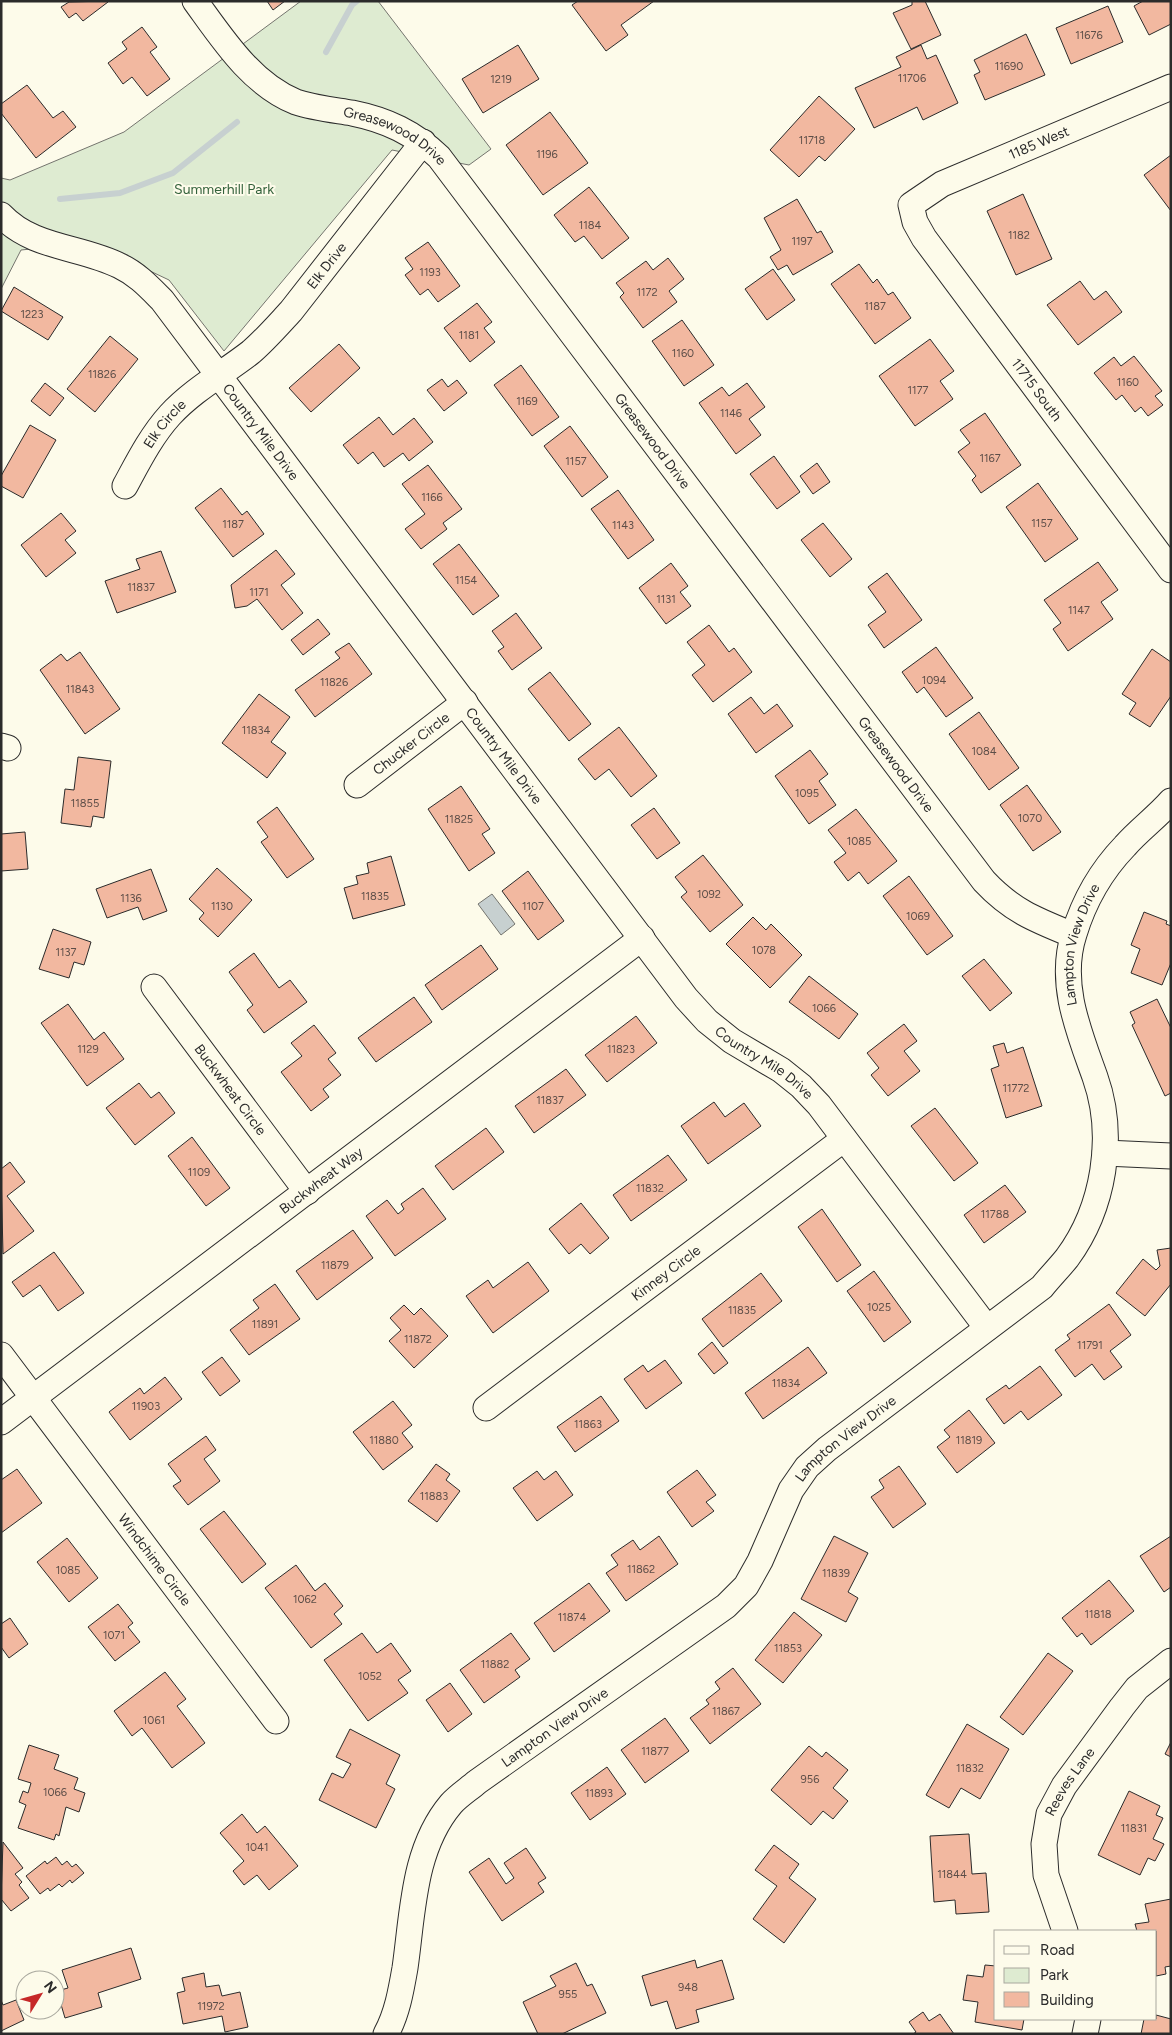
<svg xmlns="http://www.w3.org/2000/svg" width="1172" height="2035" font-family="Figtree,sans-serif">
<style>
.green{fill:#deebd1;stroke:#74746e}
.water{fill:#c7d0d0;stroke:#74746e}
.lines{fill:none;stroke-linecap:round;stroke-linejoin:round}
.stream{stroke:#c7d0d0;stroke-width:6}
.building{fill:#f2b8a0;stroke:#2b2b2b}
.minor-casing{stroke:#2b2b2b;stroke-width:27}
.minor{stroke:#fdfbea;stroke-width:25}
.labels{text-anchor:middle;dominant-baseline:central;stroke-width:4;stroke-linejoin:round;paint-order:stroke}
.number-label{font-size:11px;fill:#5d4e48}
.street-label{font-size:14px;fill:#2b2b2b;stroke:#fdfbea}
.park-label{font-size:14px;fill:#34623c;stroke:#fdfbea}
</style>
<rect width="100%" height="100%" fill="#fdfbea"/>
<!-- green -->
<path class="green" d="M301,1H378L491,149L469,165L392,150L224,351L169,280L91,243L21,250L1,289V178L10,180L124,132Z"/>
<!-- water -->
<path class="water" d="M492,894L515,924L501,935L478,904Z"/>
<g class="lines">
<!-- stream -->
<path class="stream" d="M326,52L352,5L357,1
M60,199L120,193L173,173L237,122"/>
</g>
<!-- building -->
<path class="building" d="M267,1H285L273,10Z
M578,1H654L621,25L628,35L606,51L572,5Z
M925,1L941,35L911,49L893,13L912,5V1Z
M1143,1H1171V24L1149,35L1134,6Z
M69,2L107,1L108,2L83,21L76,13L69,18L61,7Z
M1108,6L1123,42L1071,64L1056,28Z
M142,27L157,47L150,52L170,79L147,96L132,77L123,84L108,63L127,49L122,42Z
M1026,34L1045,75L985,100L974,75L980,72L974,60Z
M518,45L539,79L483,113L462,79Z
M921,45L927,59L936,55L958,103L923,120L917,107L874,128L855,88L901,67L896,57Z
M27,85L53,118L63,111L76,127L36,158L1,113V104Z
M819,96L855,129L825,161L819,156L799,177L770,150Z
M550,112L588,163L543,195L506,145Z
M1171,155V211L1144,175Z
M589,187L629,238L602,259L584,236L575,242L554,215Z
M1023,194L1052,259L1016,275L987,211Z
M797,199L817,233L821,231L833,252L793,275L787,265L778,270L770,257L781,250L764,218Z
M428,242L460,286L438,302L428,289L420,295L405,275L413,269L405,258Z
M668,258L684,279L669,291L677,302L643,328L620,297L624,293L616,283L646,261L653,270Z
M859,264L873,283L877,279L888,295L893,292L911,318L875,344L831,284Z
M773,269L795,300L767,320L745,289Z
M1080,281L1094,300L1106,291L1122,312L1078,345L1047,305Z
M14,287L63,317L48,340L1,311Z
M477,303L492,322L484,328L495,342L470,362L444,328Z
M682,320L714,365L684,386L652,341Z
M110,336L138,359L95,412L67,389Z
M930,339L954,371L940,381L953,399L915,426L879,376Z
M339,344L360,368L311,412L289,388Z
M1134,356L1162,391L1155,396L1163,405L1148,416L1141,407L1135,412L1122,395L1116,400L1094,373L1114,357L1121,366Z
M521,365L559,417L532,436L494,385Z
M442,379L448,387L457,380L467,393L444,411L427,390Z
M45,383L64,398L50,416L31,401Z
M747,383L765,407L749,419L761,435L736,454L699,403L722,387L729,396Z
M985,413L1021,465L981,493L972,480L976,476L958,452L970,443L960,430Z
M379,417L393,435L414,418L433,442L409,461L403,453L384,467L373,452L358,464L343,445Z
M30,425L56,440L23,498L1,486V476Z
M570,426L608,477L582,497L544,446Z
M774,456L800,492L777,509L750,474Z
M817,463L830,482L813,494L800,476Z
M428,465L462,509L443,523L447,529L421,549L405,529L425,514L402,484Z
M1038,483L1078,539L1045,562L1006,507Z
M221,488L242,515L247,511L264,534L233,557L195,508Z
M618,490L654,540L628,559L591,509Z
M61,513L76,531L65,540L76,553L46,577L21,545Z
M823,523L852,559L830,577L801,540Z
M459,544L499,596L473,615L433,564Z
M276,550L295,574L281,585L303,613L282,630L257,599L247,606L235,608L231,585Z
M161,551L176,592L117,613L105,581L140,569L136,559Z
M1098,562L1118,590L1101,602L1113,619L1068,651L1053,629L1061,623L1044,600Z
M671,563L688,586L680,592L691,606L666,624L639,588Z
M887,573L922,620L884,648L868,625L886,612L868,587Z
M516,613L542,648L512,670L498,651L504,647L492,631Z
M318,619L330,634L303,655L291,640Z
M709,625L729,652L734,648L752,672L713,702L692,675L705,665L687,642Z
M349,643L372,674L315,717L295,690L340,658L335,652Z
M936,647L973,698L946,717L924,687L917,693L902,672Z
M1152,649L1171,662V696L1150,727L1129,714L1136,703L1122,694Z
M80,652L120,709L85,734L40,670L61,654L67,661Z
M550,672L591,724L569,741L528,689Z
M259,694L290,717L271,742L286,753L267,778L222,743Z
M751,697L764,714L777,704L793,726L756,753L728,714Z
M979,712L1019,768L989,790L949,734Z
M619,727L657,776L631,797L609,769L595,780L578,759Z
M810,750L828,774L819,781L836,805L809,824L775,776Z
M78,757L111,761L104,818L93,816L91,827L61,823L65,789L74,790Z
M1027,785L1061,832L1033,851L1000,805Z
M461,786L490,829L482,834L495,853L469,871L428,809Z
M277,807L314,859L287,878L261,842L268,837L257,822Z
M654,808L680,843L657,859L631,825Z
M856,809L897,861L868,884L859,872L848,881L834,862L846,853L828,830Z
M25,832L28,869L1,871V834Z
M703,855L743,905L710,932L681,897L687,892L675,877Z
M391,856L405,905L353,919L344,888L358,884L356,876L369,873L367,863Z
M217,868L252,900L218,937L199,919L204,913L189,899Z
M151,869L167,911L143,920L138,907L107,918L96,889Z
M528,871L564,921L538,940L502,891Z
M909,876L953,936L927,955L883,896Z
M1144,912L1167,921L1166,924L1171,926V963L1162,985L1131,973L1140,949L1131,945Z
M753,917L766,930L771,924L802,955L770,988L726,944Z
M53,929L91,942L84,965L74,962L69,978L39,969Z
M481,945L498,969L442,1010L425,985Z
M254,953L279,988L290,980L307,1002L264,1033L247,1010L253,1005L229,972Z
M984,959L1012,993L990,1011L962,976Z
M809,976L858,1014L839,1039L789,1002Z
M414,997L432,1022L376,1062L358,1038Z
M1157,999L1171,1028V1093L1165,1096L1132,1025L1135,1023L1130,1012Z
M68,1004L94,1040L104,1032L124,1059L87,1086L41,1023Z
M636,1016L657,1043L607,1082L585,1055Z
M904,1024L917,1041L904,1051L920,1071L888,1096L871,1075L879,1068L867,1053Z
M314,1025L336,1053L328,1059L341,1075L323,1089L329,1097L311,1111L281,1072L302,1056L291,1043Z
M1004,1043L1007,1053L1023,1047L1042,1106L1006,1118L991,1069L999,1066L993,1046Z
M566,1069L586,1095L534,1133L515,1106Z
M139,1083L151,1098L159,1092L175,1113L135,1145L106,1108Z
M714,1102L725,1117L744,1103L761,1126L708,1164L681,1126Z
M935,1108L978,1163L954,1181L911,1126Z
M486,1128L504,1152L453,1190L435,1166Z
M192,1137L230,1188L206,1206L168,1156Z
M668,1155L687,1180L631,1221L613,1195Z
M10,1162L25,1182L7,1196L34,1231L3,1254L1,1169Z
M1005,1185L1026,1212L984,1243L964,1215Z
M423,1188L446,1219L395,1256L366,1216L387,1200L398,1214L404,1209L401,1204Z
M581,1203L609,1238L590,1254L581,1244L569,1254L549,1229Z
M822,1209L861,1265L837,1282L798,1227Z
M353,1230L373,1258L317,1300L296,1271Z
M1171,1248V1284L1145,1316L1116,1293L1143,1259L1156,1270L1160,1266L1157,1250Z
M54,1252L84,1293L58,1311L40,1285L23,1297L12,1282Z
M528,1262L549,1291L493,1333L466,1296L488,1280L493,1288Z
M874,1271L911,1322L884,1342L847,1291Z
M761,1273L782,1301L723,1347L702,1319Z
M275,1284L300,1319L249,1355L230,1330L259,1308L253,1300Z
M1109,1304L1131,1335L1110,1351L1122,1367L1104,1380L1092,1364L1075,1377L1055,1350L1070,1339L1067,1335Z
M404,1305L414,1315L421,1308L448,1336L414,1368L389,1341L401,1330L390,1318Z
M712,1342L728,1363L714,1374L698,1354Z
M808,1347L827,1373L763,1419L745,1393Z
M222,1357L240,1381L220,1396L202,1372Z
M665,1360L682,1383L646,1409L624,1379L643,1365L648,1372Z
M1040,1366L1062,1395L1028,1420L1021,1411L1004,1424L986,1399L1006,1385L1009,1389Z
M165,1377L182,1399L130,1440L109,1412L140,1388L144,1394Z
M601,1396L619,1421L575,1452L557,1427Z
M393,1401L412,1425L402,1433L413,1447L383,1470L353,1432Z
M969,1410L995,1443L957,1473L937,1447L950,1437L944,1430Z
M206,1436L216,1450L204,1459L220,1481L188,1505L173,1486L181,1481L168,1464Z
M436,1464L450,1474L446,1480L460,1491L437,1522L408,1501Z
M899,1466L926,1504L893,1528L871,1497L884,1488L879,1480Z
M17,1469L42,1503L1,1533V1480Z
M697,1470L716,1495L706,1502L714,1511L692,1527L667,1492Z
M537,1471L544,1480L556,1471L573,1495L537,1521L513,1488Z
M224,1511L266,1564L242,1583L200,1529Z
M659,1536L678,1564L626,1601L606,1573L618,1565L611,1555L633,1540L640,1550Z
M834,1536L868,1553L848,1592L858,1598L846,1622L801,1599Z
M1171,1536V1587L1164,1592L1140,1556Z
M67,1538L98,1578L69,1602L37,1562Z
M296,1565L315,1591L325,1583L343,1606L334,1614L342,1624L311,1648L265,1588Z
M1109,1580L1134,1611L1091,1645L1082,1633L1077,1637L1062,1618Z
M589,1583L610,1611L554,1652L534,1623Z
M118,1604L133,1623L128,1627L140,1642L115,1661L88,1627Z
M794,1612L822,1635L783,1683L755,1660Z
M10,1618L28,1644L9,1658L1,1647V1624Z
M362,1633L377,1653L391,1643L411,1671L398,1680L408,1693L368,1721L324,1660Z
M511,1633L530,1659L515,1670L520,1677L484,1703L460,1670Z
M1048,1653L1073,1671L1023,1735L1000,1717Z
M733,1668L761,1704L710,1744L690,1718L709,1704L706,1700L720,1689L715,1682Z
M165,1672L186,1699L177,1706L205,1743L172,1768L142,1728L132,1736L114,1711Z
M450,1683L472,1714L448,1732L426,1700Z
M665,1718L689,1751L645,1783L621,1750Z
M967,1724L1009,1749L980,1799L961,1788L949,1808L926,1795Z
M350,1729L400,1755L386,1784L395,1789L376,1828L319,1800L332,1773L343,1778L351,1764L336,1757Z
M1171,1742V1757L1165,1754Z
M29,1745L59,1755L54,1769L78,1778L74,1789L85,1793L79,1812L66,1807L59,1836L56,1834L54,1840L18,1828L26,1805L19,1802L23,1791L28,1793L31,1783L18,1779Z
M809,1746L822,1757L826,1752L848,1770L833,1788L848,1801L833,1819L823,1811L811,1825L771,1790Z
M607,1767L626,1794L590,1820L571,1793Z
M1129,1791L1160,1806L1156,1815L1163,1818L1153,1839L1164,1844L1155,1861L1148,1858L1140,1875L1098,1855Z
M242,1814L257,1833L265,1826L298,1866L269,1890L257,1875L244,1885L233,1871L244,1861L220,1833Z
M969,1834L972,1874L986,1873L989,1912L956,1914L955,1900L934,1902L930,1836Z
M3,1842L23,1868L15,1874L22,1882L19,1885L29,1898L11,1911L1,1899Z
M774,1845L799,1864L789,1878L816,1899L784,1943L753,1919L777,1886L755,1870Z
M526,1848L546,1878L538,1883L544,1892L502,1921L469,1872L489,1858L506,1884L514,1878L504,1863Z
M56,1857L62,1865L67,1861L72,1867L76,1864L84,1873L72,1883L70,1880L62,1887L59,1884L50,1891L48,1888L40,1894L26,1876L45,1861L47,1864Z
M1171,1899V1966L1165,1967L1166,1974L1156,1976V1931H1137L1135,1924L1149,1922L1145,1904Z
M131,1948L141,1979L98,1993L102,2007L65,2018L57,1991L68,1988L62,1970Z
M695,1960L697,1968L722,1960L734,1999L696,2010L699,2022L676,2029L667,2001L651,2006L642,1976Z
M576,1963L587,1986L592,1984L606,2013L562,2034H538L523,2002L556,1986L550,1976Z
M985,1965L996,1966V2019H1024L1022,2030L975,2022L978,2002L963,2000L967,1975L983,1977Z
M204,1973L206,1987L219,1985L222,1996L240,1992L248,2027L225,2032L222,2016L183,2024L177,1993L185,1991L182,1978Z
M1,2000L3,2005L16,2000L24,2020L1,2031Z
M923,2012L929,2021L940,2014L954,2034H913L916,2032L909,2022Z
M1156,2015L1171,2019V2034H1141L1144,2019H1156Z"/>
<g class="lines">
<!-- minor casing -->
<g class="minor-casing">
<g id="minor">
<path id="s1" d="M195,1C222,38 251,84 296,102C314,108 334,110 352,113C387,120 414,133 439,157L984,881C1012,911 1036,920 1073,935"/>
<path id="s2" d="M1171,87L942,184L911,205L915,222L924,238L1171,570"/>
<path id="s3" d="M1,215C33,249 81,246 120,266C137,274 149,287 162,300L686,998L707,1021L732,1041L781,1070L801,1086L819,1105L987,1328"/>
<path id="s4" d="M125,486C138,462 151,436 170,415C193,390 224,373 251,352C265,340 278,325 291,311L423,142"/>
<path d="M1,746L8,748"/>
<path id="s5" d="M357,785L465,702"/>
<path id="s6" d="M154,987L307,1192"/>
<path d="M1105,1153L1171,1156"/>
<path id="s7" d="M1,1355L276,1721"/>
<path id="s8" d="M486,1408L844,1139"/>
<path id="s9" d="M1,1422L642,938"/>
<path id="s10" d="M1065,1931L1046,1875L1044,1844L1049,1814L1064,1786L1122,1707L1137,1688L1171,1661"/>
<path id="s11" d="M386,2034C397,2014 401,1991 405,1968C413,1912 413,1849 451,1804C458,1796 469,1789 477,1782L726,1606L746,1586L760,1561L791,1490L807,1467L827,1449L1042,1287C1050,1277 1059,1268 1067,1258C1104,1208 1116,1136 1095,1077C1079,1032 1058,983 1074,934C1084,901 1101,871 1125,846C1139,830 1157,817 1171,801"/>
<path d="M1085,2034L1088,2019"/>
</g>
</g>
<!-- minor -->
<use href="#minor" class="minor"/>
</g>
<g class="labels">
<!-- number labels -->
<g class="number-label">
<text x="1089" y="35">11676</text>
<text x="1009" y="66">11690</text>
<text x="912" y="78">11706</text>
<text x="501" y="79">1219</text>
<text x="812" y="140">11718</text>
<text x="547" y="154">1196</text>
<text x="590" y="225">1184</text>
<text x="1019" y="235">1182</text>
<text x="802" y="241">1197</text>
<text x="430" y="272">1193</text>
<text x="647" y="292">1172</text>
<text x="875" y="306">1187</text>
<text x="32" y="314">1223</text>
<text x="469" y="335">1181</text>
<text x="683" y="353">1160</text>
<text x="102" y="374">11826</text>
<text x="1128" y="382">1160</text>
<text x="918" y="390">1177</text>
<text x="527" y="401">1169</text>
<text x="731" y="413">1146</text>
<text x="990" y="458">1167</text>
<text x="576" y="461">1157</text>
<text x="432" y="497">1166</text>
<text x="1042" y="523">1157</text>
<text x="233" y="524">1187</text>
<text x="623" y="525">1143</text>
<text x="466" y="580">1154</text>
<text x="141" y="587">11837</text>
<text x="259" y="592">1171</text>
<text x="666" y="599">1131</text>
<text x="1079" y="610">1147</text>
<text x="934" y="680">1094</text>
<text x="334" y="682">11826</text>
<text x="80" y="689">11843</text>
<text x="256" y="730">11834</text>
<text x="984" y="751">1084</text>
<text x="807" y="793">1095</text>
<text x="85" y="803">11855</text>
<text x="1030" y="818">1070</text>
<text x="459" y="819">11825</text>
<text x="859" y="841">1085</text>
<text x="709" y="894">1092</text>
<text x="375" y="896">11835</text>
<text x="131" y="898">1136</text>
<text x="222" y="906">1130</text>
<text x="533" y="906">1107</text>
<text x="918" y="916">1069</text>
<text x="764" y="950">1078</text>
<text x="66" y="952">1137</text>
<text x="824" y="1008">1066</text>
<text x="88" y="1049">1129</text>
<text x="621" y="1049">11823</text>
<text x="1016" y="1088">11772</text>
<text x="550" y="1100">11837</text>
<text x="199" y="1172">1109</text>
<text x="650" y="1188">11832</text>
<text x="995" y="1214">11788</text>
<text x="335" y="1265">11879</text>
<text x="879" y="1307">1025</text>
<text x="742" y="1310">11835</text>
<text x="265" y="1324">11891</text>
<text x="418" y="1339">11872</text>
<text x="1090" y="1345">11791</text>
<text x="786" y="1383">11834</text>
<text x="146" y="1406">11903</text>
<text x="588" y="1424">11863</text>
<text x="384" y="1440">11880</text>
<text x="969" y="1440">11819</text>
<text x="434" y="1496">11883</text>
<text x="641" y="1569">11862</text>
<text x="68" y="1570">1085</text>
<text x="836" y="1573">11839</text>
<text x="305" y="1599">1062</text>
<text x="1098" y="1614">11818</text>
<text x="572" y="1617">11874</text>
<text x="114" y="1635">1071</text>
<text x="788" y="1648">11853</text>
<text x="495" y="1664">11882</text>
<text x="370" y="1676">1052</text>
<text x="726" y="1711">11867</text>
<text x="154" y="1720">1061</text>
<text x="655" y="1751">11877</text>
<text x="970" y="1768">11832</text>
<text x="810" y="1779">956</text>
<text x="55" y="1792">1066</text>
<text x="599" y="1793">11893</text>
<text x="1134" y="1828">11831</text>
<text x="257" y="1847">1041</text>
<text x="952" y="1874">11844</text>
<text x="688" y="1987">948</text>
<text x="568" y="1994">955</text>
<text x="211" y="2006">11972</text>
</g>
<!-- street labels -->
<g class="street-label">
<text stroke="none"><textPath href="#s1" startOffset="251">Greasewood Drive</textPath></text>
<text transform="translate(1039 143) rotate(-23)">1185 West</text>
<text stroke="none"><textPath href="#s4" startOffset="302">Elk Drive</textPath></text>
<text stroke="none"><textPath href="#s2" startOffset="511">11715 South</textPath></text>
<text stroke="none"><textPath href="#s4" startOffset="74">Elk Circle</textPath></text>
<text stroke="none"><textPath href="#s3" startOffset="350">Country Mile Drive</textPath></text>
<text stroke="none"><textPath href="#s1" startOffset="656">Greasewood Drive</textPath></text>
<text stroke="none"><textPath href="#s5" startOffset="68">Chucker Circle</textPath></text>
<text stroke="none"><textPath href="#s3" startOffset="755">Country Mile Drive</textPath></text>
<text stroke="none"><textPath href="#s1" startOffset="1061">Greasewood Drive</textPath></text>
<text stroke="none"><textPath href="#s11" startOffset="1406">Lampton View Drive</textPath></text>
<text stroke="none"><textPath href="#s3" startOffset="1160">Country Mile Drive</textPath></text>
<text stroke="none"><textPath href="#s6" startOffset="128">Buckwheat Circle</textPath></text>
<text stroke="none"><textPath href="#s9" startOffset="401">Buckwheat Way</textPath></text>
<text stroke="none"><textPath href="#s8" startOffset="225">Kinney Circle</textPath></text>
<text stroke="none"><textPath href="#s11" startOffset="791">Lampton View Drive</textPath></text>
<text stroke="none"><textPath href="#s7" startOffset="256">Windchime Circle</textPath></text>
<text stroke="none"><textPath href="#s11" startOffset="371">Lampton View Drive</textPath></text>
<text stroke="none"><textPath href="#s10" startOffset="159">Reeves Lane</textPath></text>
</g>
<!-- park labels -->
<g class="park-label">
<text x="224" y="189">Summerhill Park</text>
</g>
</g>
<!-- border -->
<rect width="1172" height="2035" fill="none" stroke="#2b2b2b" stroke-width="5"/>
<!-- legend -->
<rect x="994" y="1930" width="162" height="90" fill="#fdfbea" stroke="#a9a89e"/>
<rect x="1004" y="1946" width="25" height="8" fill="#fdfbea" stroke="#a9a89e"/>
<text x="1040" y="1955" font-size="15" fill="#2b2b2b">Road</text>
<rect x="1004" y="1968" width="25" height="15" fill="#deebd1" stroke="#a9a89e"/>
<text x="1040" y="1980" font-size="15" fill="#2b2b2b">Park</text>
<rect x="1004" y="1992" width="25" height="15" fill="#f2b8a0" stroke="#a9a89e"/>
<text x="1040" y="2005" font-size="15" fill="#2b2b2b">Building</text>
<!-- north arrow -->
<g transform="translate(40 1995) rotate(53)"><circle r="24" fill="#fdfbea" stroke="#a9a89e"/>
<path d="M0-4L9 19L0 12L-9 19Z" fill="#c62828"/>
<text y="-8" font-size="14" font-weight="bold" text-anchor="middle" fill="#2b2b2b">N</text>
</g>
</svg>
